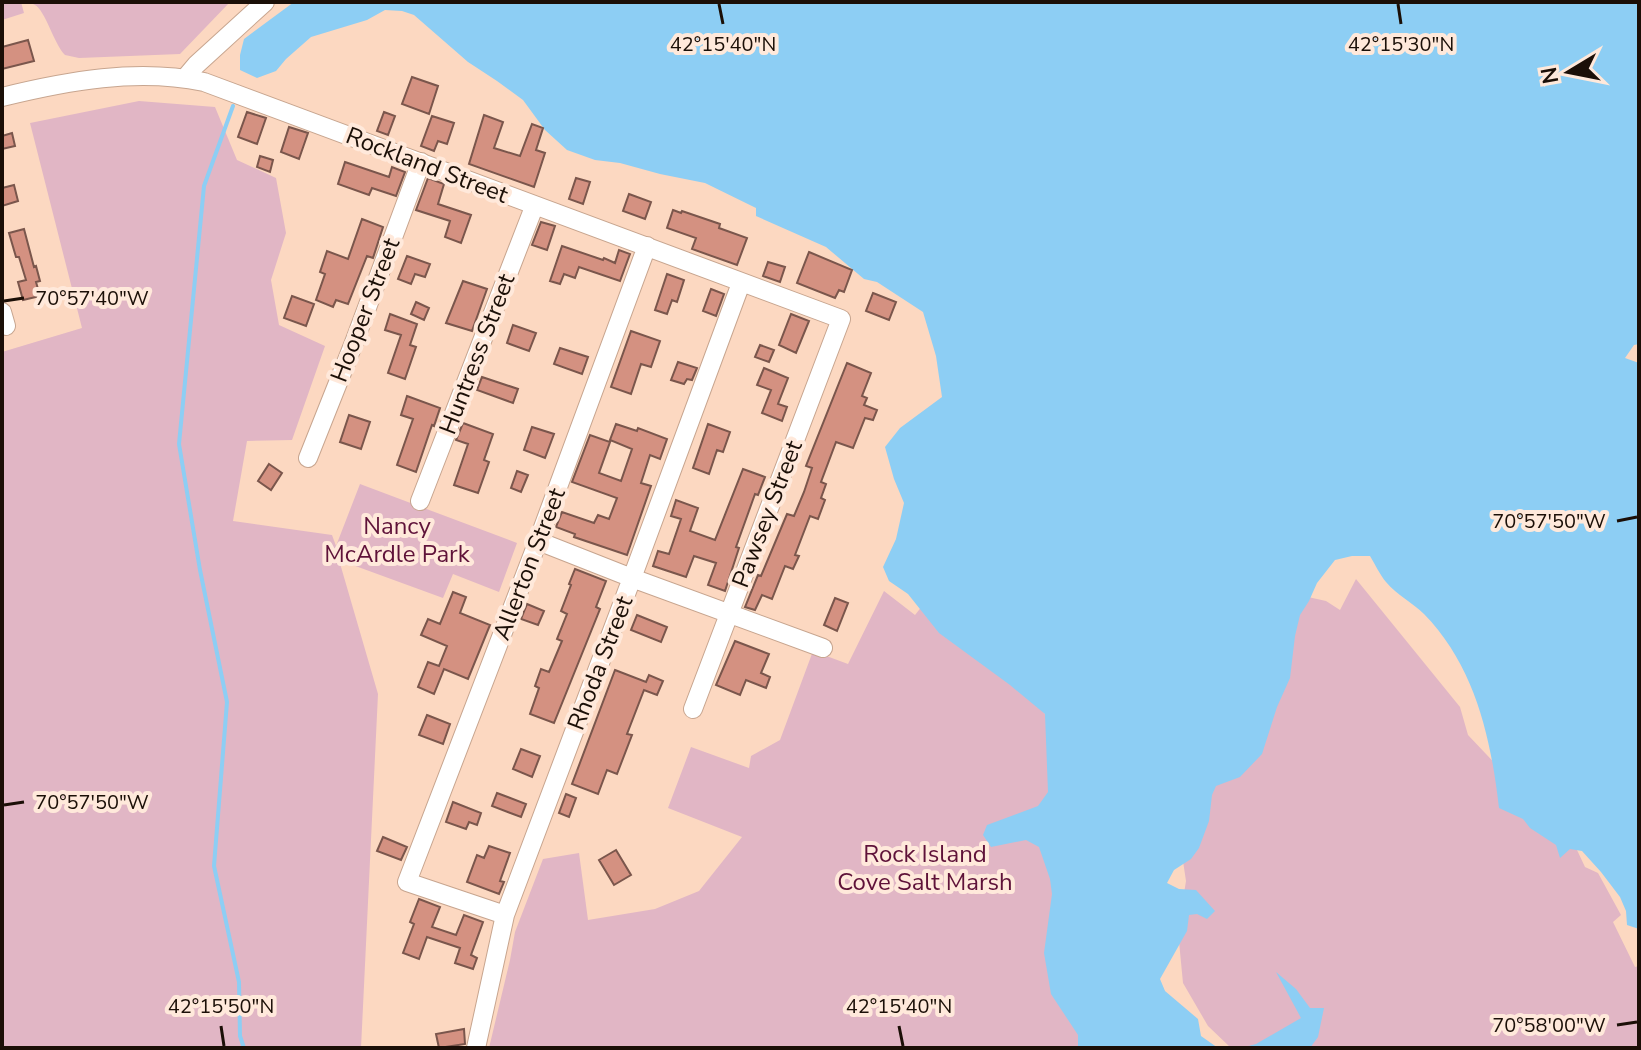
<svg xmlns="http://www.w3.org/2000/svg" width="1641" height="1050" font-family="'Nunito Sans',sans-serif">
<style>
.green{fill:#e1b6c5}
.water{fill:#8dcef4}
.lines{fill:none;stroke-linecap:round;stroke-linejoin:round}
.stream{stroke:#8dcef4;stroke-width:4}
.building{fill:#d49181;stroke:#7a564c;stroke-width:2}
.minor-casing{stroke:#c7a58f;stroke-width:20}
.minor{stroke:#fff;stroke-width:18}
.ticks{fill:none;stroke:#1b0f07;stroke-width:3}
.labels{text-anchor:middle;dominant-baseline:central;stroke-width:8;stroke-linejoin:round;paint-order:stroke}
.street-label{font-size:24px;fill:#1b0f07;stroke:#ffe9db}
.park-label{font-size:24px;fill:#5f1239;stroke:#ffe9db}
.ticks-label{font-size:20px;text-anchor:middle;fill:#1b0f07;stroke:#ffe9db;stroke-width:8;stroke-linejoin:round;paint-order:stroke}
</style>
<rect width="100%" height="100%" fill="#fcd8c1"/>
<!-- green -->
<path class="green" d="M2,2H21L24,13L2,20Z
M22,2H230L180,54L79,58L65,55C54,44 45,10 35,5C32,3 25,2 22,2Z
M139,101L215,107L237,160L276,178L286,233L271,280L279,325L325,346L292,440L247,441L233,521L332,535L336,546L360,484L517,543L499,592L453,574L443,598L339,560L378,694L361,1048H2V352L82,328L30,123Z
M1356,579L1460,707L1468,735L1577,850L1585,867L1598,873L1621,915L1613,922L1635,967L1639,966V1048H1231L1208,1026L1183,983L1178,931L1186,881L1178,828L1289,625L1308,597L1326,601L1340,610Z
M941,582L1045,714L1149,959L1175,1012L1198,1048H489L510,960L515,932L543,859L579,853L588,920L655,909L699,891L742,837L668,808L691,747L749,768L751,756L780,740L813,651L848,664L884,591L915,615Z"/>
<!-- water -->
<path class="water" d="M294,2H1639V344L1634,345L1625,358L1639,363V929L1627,925L1626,911L1620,897L1601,872L1582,851L1570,849L1560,858L1556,845L1530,828L1523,819L1499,808C1491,738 1475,666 1424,614C1413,603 1397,595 1386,582C1380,575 1375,564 1370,556H1352L1335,560L1317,583L1309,601L1300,615L1295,636L1290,678L1277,707L1262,754L1240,777L1216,786L1212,795L1209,821L1199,848L1191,859L1174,870L1167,883L1179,889L1196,890L1215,911L1207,919L1197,914L1189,915L1187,931L1160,979L1165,991L1198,1019L1201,1036L1218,1048H1078V1035L1051,994L1044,953L1052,894L1050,879L1039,847L1026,840L991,847L983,835L987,825L1038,806L1048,792L1045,714L1010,685L939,633L908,594L889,581L883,567L896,539L904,503L894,479L885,447L900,428L942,397L936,356L923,312L877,282L864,279L826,247L756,216V208L705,183L660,174L620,163L595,160L567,150L545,130L523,100L497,81L468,62L414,15L402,11L385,10L367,20L311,37L286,59L276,71L257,78L240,70V55L244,39Z
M1276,972L1296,989L1310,1008H1324L1318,1037L1310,1048H1241L1256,1044L1301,1018Z"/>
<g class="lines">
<!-- stream -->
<path class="stream" d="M233,106L204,186L179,444L200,570L227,702L214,866L239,982L240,1036L244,1048"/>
</g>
<!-- building -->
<path class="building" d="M28,40L34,61L2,69V47Z
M412,77L438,86L429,114L402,104Z
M247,112L266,118L257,144L238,137Z
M384,112L395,116L388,135L377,131Z
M484,115L503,122L494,148L520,156L532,124L543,128L536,150L545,153L534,187L469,164Z
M432,116L454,123L447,144L438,141L434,151L421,146Z
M289,127L308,133L299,159L281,152Z
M12,133L15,146L2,149V136Z
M260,156L273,160L270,172L257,167Z
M345,162L389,177L392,167L405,172L396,196L372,188L369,195L338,184Z
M428,178L444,184L438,204L471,215L461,243L445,237L450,221L416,210Z
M576,178L590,182L583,204L569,199Z
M14,185L18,201L2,206V188Z
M629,194L651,202L645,219L623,211Z
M673,210L681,213L682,211L720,224L719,228L747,238L737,265L692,249L696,238L667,228Z
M362,219L383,227L373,258L367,256L348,304L336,300L333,307L316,300L325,274L320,272L327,251L348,259Z
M541,222L555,226L547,250L532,245Z
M24,229L34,267L36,266L40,281L36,282L40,296L23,300L18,282L26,280L19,257H16L9,233Z
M562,246L603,260L604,258L615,263L619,250L630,254L620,281L579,267L575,278L564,274L560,284L550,281Z
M809,252L852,270L844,292L839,290L835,298L797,283Z
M407,256L430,264L425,277L415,274L411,284L398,279Z
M768,262L785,267L780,282L763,276Z
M667,274L684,280L677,302L672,300L667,314L655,310Z
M463,281L487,289L472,331L446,323Z
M711,289L724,294L716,316L703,311Z
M873,293L896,302L889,320L866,311Z
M292,296L314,304L306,326L284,318Z
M416,302L429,308L424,320L411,314Z
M390,314L417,324L410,345L416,347L405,379L388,373L401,335L385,330Z
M791,314L809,321L796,353L779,345Z
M513,325L536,333L529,351L507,343Z
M631,331L660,341L651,367L641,364L631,394L611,387Z
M760,345L774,350L769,362L755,357Z
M560,348L588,357L582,374L554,364Z
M678,362L697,368L692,380L687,379L684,384L671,380Z
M847,363L871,373L862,396L867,398L864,405L877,410L873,420L865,418L853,448L836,442L821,482L826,484L821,498L825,500L818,519L810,516L795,555L799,556L793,569L785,566L772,599L762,595L755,610L745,607L758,575L761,576L787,514L794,516L804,492L812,468L806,466Z
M764,368L788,378L778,404L787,407L782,421L762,413L771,390L757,385Z
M482,377L518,389L513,403L477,390Z
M407,396L440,408L434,426L432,425L416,472L397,465L413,419L401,415Z
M349,415L370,422L361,449L340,442Z
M463,423L493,434L484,460L489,462L478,493L454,485L468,444L456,440Z
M616,424L637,431L638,428L667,439L660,459L650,455L641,483L651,486L627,555L574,537L575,534L556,527L562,512L594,523L598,515L609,519L617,498L572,482L590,435L610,442L599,473L621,481L632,449L610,440Z
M708,424L730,432L723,452L717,450L709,474L693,468Z
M532,427L554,434L545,458L524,450Z
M269,464L282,473L271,490L258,481Z
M743,469L765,477L758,495L755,494L736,547L739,548L725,591L708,585L716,563L694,556L686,577L653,566L658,551L669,554L681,519L671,516L676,500L698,508L690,531L715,540Z
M517,471L528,475L521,492L511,488Z
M575,569L606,581L596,607L600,609L554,723L530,714L539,688L535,686L541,669L549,672L562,641L557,639L567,614L561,611L571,585L569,584Z
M453,592L466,597L460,613L490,625L468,679L444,669L434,694L418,687L428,662L439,666L447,646L421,635L428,619L440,624Z
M835,598L848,603L837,631L824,625Z
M527,604L544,611L538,625L521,619Z
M637,615L667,627L661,642L631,630Z
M735,641L769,654L761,673L770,677L766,688L746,680L740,695L716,685Z
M615,670L646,682L649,675L663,681L657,695L644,690L627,734L632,735L617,774L607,770L598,794L572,784Z
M427,715L450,724L443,744L419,735Z
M521,749L540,756L532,777L513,769Z
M497,793L526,804L521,817L492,806Z
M566,794L576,798L569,817L559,813Z
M453,802L481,813L477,825L469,822L466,829L446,822Z
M383,837L407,847L401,860L377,851Z
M489,846L510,853L500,881L504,882L499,894L467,882L477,855L484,858Z
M616,850L631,875L614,885L599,860Z
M419,899L440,907L432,927L456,935L464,915L483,922L471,955L477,958L473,969L455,963L460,948L427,937L419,959L403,953L414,924L410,922Z
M464,1029L465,1044L439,1048L436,1034Z"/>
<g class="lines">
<!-- minor casing -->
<g class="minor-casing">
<path id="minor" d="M185,78L196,65L265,2
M2,97C67,81 137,68 204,82L841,319L693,709
M2,312L6,326
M308,458L355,340L421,162
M420,501L534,207
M538,541L632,578L823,648
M505,915L407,882L538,541L647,246
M476,1048L505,915L632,578L741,283"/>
</g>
<!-- minor -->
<use href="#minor" class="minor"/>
</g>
<!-- ticks -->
<path class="ticks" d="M719,4L723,24M1398,4L1401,24M4,301L24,298M1617,521L1637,517M4,805L24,802M1617,1025L1637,1022M221,1026L224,1046M899,1026L903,1046"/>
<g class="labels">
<!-- street labels -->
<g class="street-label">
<text transform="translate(427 165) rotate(21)">Rockland Street</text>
<text transform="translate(365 310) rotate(-69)">Hooper Street</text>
<text transform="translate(477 354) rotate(-69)">Huntress Street</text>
<text transform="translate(767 514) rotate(-69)">Pawsey Street</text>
<text transform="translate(529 564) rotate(-69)">Allerton Street</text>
<text transform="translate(600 663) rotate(-69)">Rhoda Street</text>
</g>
<!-- park labels -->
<g class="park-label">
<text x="397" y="526">Nancy<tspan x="397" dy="28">McArdle Park</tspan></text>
<text x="925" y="854">Rock Island<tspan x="925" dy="28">Cove Salt Marsh</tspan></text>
</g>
</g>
<g class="ticks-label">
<text x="723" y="51">42°15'40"N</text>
<text x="1401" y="51">42°15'30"N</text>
<text x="92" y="305">70°57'40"W</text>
<text x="1549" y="528">70°57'50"W</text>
<text x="92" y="809">70°57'50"W</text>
<text x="221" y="1013">42°15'50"N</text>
<text x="899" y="1013">42°15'40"N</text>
<text x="1549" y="1032">70°58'00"W</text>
</g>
<!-- border -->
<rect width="1641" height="1050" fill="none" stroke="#1b0f07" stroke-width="8"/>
<!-- north arrow -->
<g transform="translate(1569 72) rotate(260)" stroke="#ffe9db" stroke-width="6" paint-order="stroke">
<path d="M0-6L14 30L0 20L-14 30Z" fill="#1b0f07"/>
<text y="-12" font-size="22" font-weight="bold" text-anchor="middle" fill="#1b0f07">N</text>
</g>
</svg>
